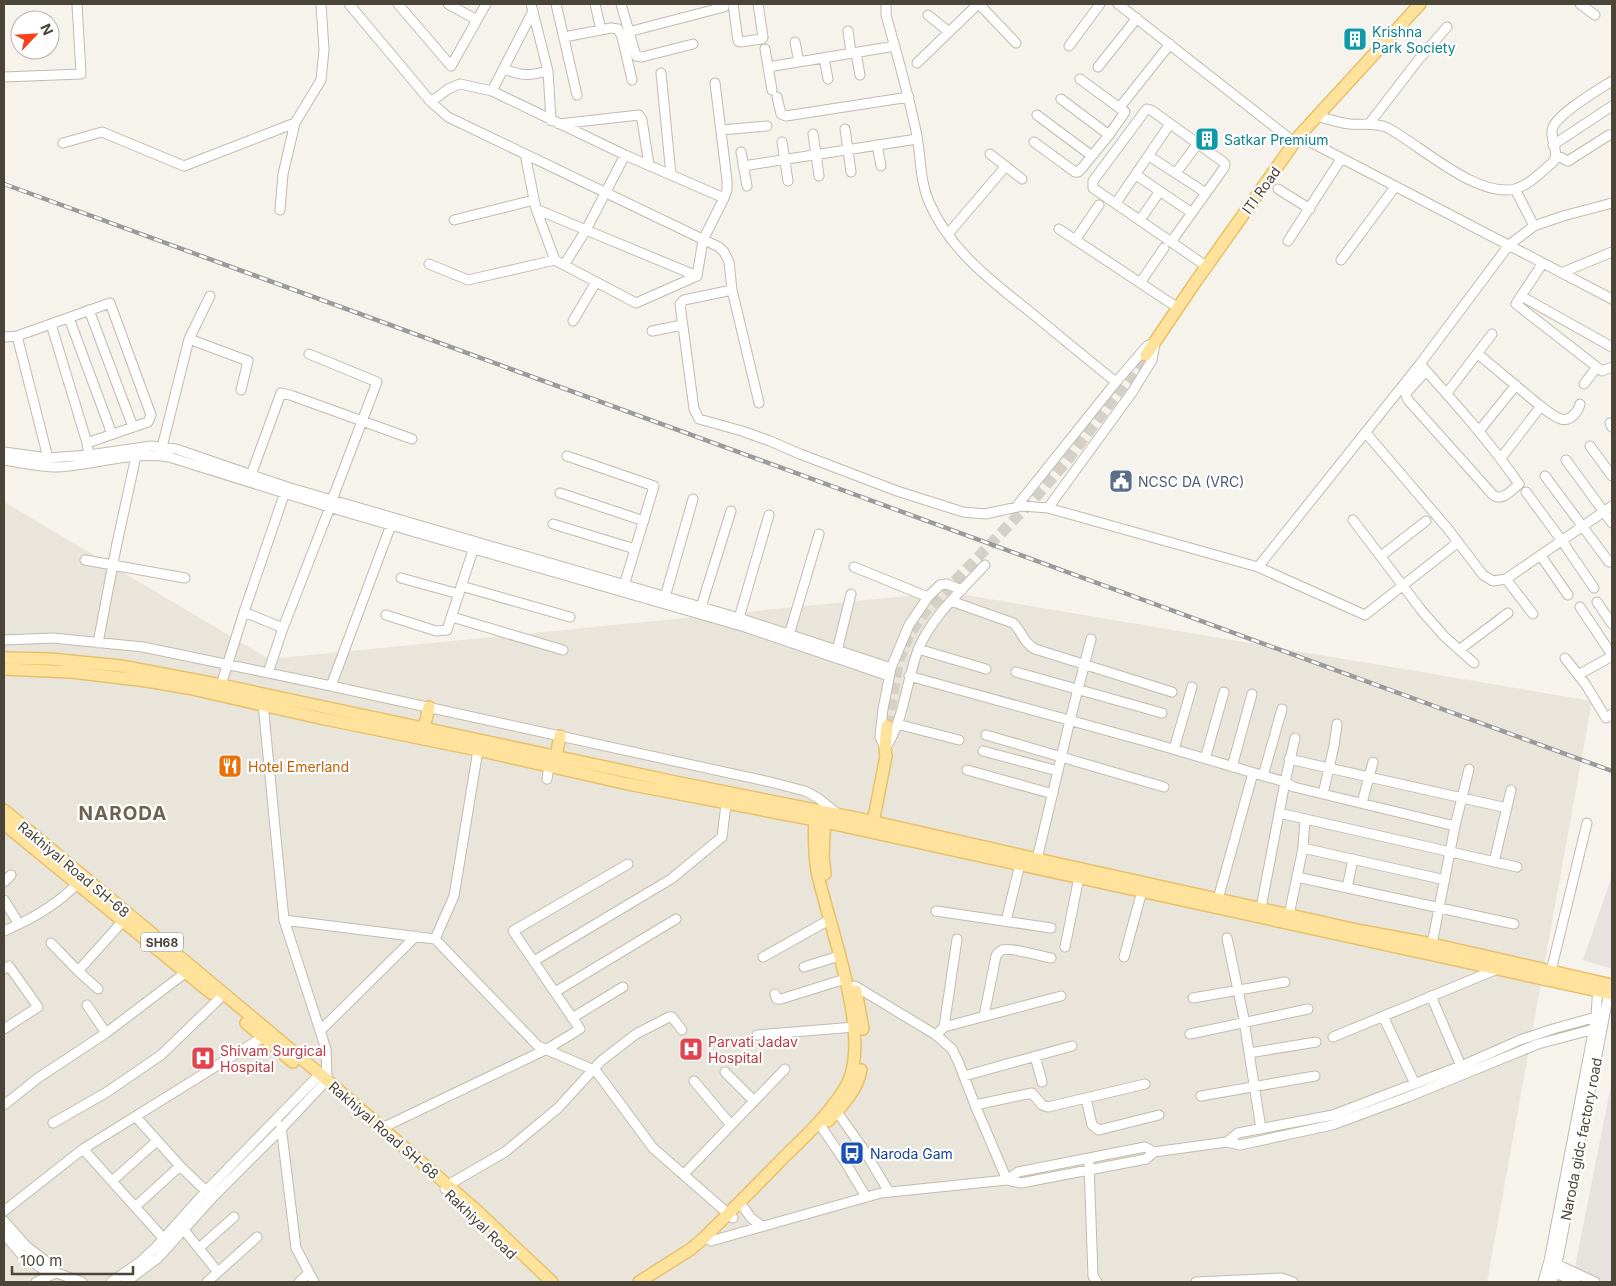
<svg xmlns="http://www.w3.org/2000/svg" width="1616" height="1286" font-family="Inter,sans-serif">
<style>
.residential{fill:#eae5da}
.industrial{fill:#e6e2dd}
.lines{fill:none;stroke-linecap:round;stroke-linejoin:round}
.major-tunnel{stroke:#d4d0c8;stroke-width:11;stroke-dasharray:11 5.5;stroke-linecap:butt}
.minor-casing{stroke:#c2bbae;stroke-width:11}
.major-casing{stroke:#e6c16a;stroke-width:14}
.minor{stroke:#fff;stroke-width:9}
.major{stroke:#ffe39c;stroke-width:11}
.rail-casing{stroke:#9a9a9a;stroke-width:4.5}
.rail{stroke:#fff;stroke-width:2.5;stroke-dasharray:8;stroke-linecap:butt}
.labels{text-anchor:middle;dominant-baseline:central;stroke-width:4.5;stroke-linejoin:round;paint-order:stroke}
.shield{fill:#fff;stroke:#817c74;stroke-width:1}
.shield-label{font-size:12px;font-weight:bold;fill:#4b4439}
.culture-label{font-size:14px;fill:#0d838f;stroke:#fff;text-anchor:start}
.street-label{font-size:14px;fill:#4b4439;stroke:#fff}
.service-label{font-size:14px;fill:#4e5e75;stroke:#fff;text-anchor:start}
.food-label{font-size:14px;fill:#c56008;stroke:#fff;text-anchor:start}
.health-label{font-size:14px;fill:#be3a42;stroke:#fff;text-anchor:start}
.transit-label{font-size:14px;fill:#164399;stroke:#fff;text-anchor:start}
.district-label{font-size:19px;font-weight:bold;letter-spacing:1px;fill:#6e6250;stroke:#fff}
</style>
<rect width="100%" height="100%" fill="#f6f3ec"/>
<!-- residential -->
<path class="residential" d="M4,502L269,659L948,592L1592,701L1487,1282H4Z"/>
<!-- industrial -->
<path class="industrial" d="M1612,876V969L1583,960Z
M1612,1080V1282H1572Z"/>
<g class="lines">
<!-- major-tunnel -->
<path class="major-tunnel" d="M887,726L899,660L909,635L924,613L1035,498L1066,462L1146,355"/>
<!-- minor casing -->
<g class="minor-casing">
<path id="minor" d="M349,4L431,102L448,117L719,247L724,252L729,262L732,290L759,403
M398,4L451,66L486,4
M448,4L477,20
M531,4L548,71L551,121
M556,4L577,95
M595,4L601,30
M621,4L636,56L642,57L693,44
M733,4L738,41L740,42L762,39L763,37L758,4
M886,4V15C897,55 909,95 917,136C921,159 920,181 929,202C950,251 994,283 1034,315C1061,337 1088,360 1116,382
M979,4L1016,43
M1118,4L1294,142
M1580,4L1595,15
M928,15L949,32
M848,31L851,53
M628,32L724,7
M564,37L611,28L618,29L622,37L632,80
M795,42L799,62
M1069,46L1100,4
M765,49L772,90
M856,53L860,75
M824,58L828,79
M917,63L978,4
M768,67L895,46
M1098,67L1137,18
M504,69C522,76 529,76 548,71
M661,73L671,175
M4,77L81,74L77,4
M715,83L727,180V190L724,198
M492,91L533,11
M777,97L781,114L786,116L909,97
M1061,99L1109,135
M431,102L448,89L460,84L492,91L625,155L724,198L703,240L697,276L586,230L564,265L636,303L697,276
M1120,107L1170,44
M1037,115L1092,156
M1317,116C1328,119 1339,123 1350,124C1363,125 1376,122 1388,128C1420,145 1476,198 1515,189C1529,185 1541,172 1552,163C1562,154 1548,139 1553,127C1560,112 1598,90 1612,81
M559,124L639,115L642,120L649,165
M1369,124L1419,59L1447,27
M845,129L851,172
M721,130L767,126
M813,134L819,176
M1299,136L1612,299
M782,142L788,181
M1034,142L1075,172H1078L1082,168L1109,135L1125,112L1080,79
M63,143L102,132L184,166L295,123
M877,145L881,166
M1553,145L1612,106
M741,152L747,186
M525,154L536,209L586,230L625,155
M990,154L1022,179
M1556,155L1568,161L1609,135
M1149,156L1206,193
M743,166L917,139
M1176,173L1198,143
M1136,175L1192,213
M1278,189L1310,209
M1515,189L1534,226
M1116,203L1170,124
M536,209L555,260
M280,210L283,174L295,123L321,80L324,50L321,4
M454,220L534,200
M1140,220L1160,191
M1059,229L1178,308
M948,234L1006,166
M1075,240L1099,205
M1288,241L1341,159
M1171,242L1224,168L1225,164L1222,161L1151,110L1147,109L1145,111L1093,181V188L1206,266
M1341,260L1395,187
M429,264L468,280L555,260L564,265
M1561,273L1612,252
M1140,283L1164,248
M732,290L684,300L680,304L694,409L699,419L742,431L770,441L800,454L897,491L963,512L985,514L1022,506L1048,508L1258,567L1420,364L1509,245L1534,226L1563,216L1612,203
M1521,296L1543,263
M89,310L133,427
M69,318L112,434
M573,321L596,282
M51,324L87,443L89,455
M652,331L682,325
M4,337L17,336
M189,339L210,296
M1612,347L1521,296L1516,304L1602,371L1612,367
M309,354L377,382L332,500
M1478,354C1496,369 1514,384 1532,399C1540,405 1551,416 1561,419C1570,422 1578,412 1580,404
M1420,364C1455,403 1489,441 1519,484C1512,490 1502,502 1493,495L1408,400L1406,395L1407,392L1426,371
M1584,384L1597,367
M1447,393L1492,334
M1610,423L1612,427
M1479,431L1516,385
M1366,433L1448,529L1483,575L1493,581L1506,579L1612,506
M1590,446L1612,476
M162,447L189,339L248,361L241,390
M4,452L48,458L89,455L151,446L176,449L287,487L739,618L891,668
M567,456L654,486L623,589
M48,458L17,336L110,303L151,415L148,422L87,443
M1501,458L1541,406
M4,460C21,463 40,467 58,467C95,465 132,451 169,457L342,511L745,627L889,676
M1566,460L1612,523
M251,475L281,393L290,395L412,439
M1545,476L1609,562
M1526,492L1562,541L1594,588
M560,493L644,521
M1016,507L1116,382L1147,346L1155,343L1152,360L1133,391L1048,508
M1353,520L1422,611L1444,636L1474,663
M553,524L635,549
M1381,556L1426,521
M1541,556L1568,595
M85,560L185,578
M854,567L928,597
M1258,567L1365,615L1457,543
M401,578L459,594
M1506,579L1533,614
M461,586L570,617
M665,597L693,499
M951,601L1013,623C1022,631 1023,643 1035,649L1172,692
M1597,602L1612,624
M701,607L731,511
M1580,607L1612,655
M244,612L283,628L330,507
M386,615L436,631L447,630L475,544
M452,617L563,650
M739,618L769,515
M789,635L819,534
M4,640L53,638L143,647L331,686L770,782L805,791L818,798L838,814
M98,643L116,548L136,456
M918,649L986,669
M1459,650L1508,613
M837,651L851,594
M1565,658L1586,685L1606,718L1612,714
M1016,672L1162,713
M268,673L283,628
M1578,675L1612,656
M909,676L1152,743L1285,782L1261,908
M221,685L244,612L286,489
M331,686L391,525
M897,724L959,740
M986,735L1164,787
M1295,738L1285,782L1294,787L1455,826L1432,944
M885,748C904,722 906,681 918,650C932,616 961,591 985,565
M885,748L880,737L883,709L891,668L909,625L928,597L940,585L947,584L962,590
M1174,749L1192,687
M983,751L1058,771
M1205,759L1224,692
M1289,759L1507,808
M1232,767L1252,694
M967,770L1053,794
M1263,776L1282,709
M547,779L549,766
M1323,794L1334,746L1337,724
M1362,803L1373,762
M1279,813L1517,867
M1455,826L1469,769
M1303,848L1445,880
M1037,859L1070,720L1091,639
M1494,862L1511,790
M1297,877L1514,924
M4,882L11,875
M1347,888L1353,859
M1218,899L1253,773
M4,900L19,924
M936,911L1051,928
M1289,915L1303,848L1305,819
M284,920L435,939L538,1046L596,1071L653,1148L733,1218
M1006,921L1020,864
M4,931C30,920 58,904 78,883
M1227,938L1243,1014L1261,1129
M435,939L454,896L478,750
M51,943L78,971
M1065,947L1079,877
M763,957L829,920
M1124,957L1142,891
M534,961L671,879L722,837L726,804
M804,967L839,956
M4,969L9,966L38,1007L4,1029
M1551,971L1587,823
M851,987L855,986L936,1035L952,1049L958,1061L975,1105L1007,1180
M98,989L78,971L123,921
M555,992L676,919
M775,994L777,999H781L845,979
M1431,996L1461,1066
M1193,998L1285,982
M87,1005L106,1033
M984,1016L996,956C998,953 998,952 1002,950C1009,947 1041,956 1051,958
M1383,1016L1415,1084
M572,1018L623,987
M944,1027L957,939
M320,1031L416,936
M1190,1034L1308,1009
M757,1035L855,1027
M936,1035L944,1027L1061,996
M1333,1037L1495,970
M1249,1053L1316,1042
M1035,1056L1042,1082
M725,1072L754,1101
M964,1076L1072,1046
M694,1081L731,1125
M1201,1096L1315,1076
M1086,1098L1092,1125L1099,1130L1159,1115
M4,1105L38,1078L106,1033L185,973
M975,1105L1032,1093L1042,1105L1048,1107L1145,1084
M837,1112L864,1150L889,1192
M136,1117L180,1166L209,1194
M53,1123L107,1092L161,1055L219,999
M281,1126L296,1248L314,1282
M382,1128L547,1049L580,1029L513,931L628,864
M822,1128L844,1160L866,1197
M1227,1142L1238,1133L1333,1115L1461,1066L1520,1040L1553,1029L1596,1017H1604
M83,1149L164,1239
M1089,1164L1093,1276L1097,1282
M684,1174L785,1069
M1007,1180L1018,1172L1145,1147L1154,1152L1227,1142L1240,1145L1332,1125L1408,1097L1538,1044L1602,1027
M112,1181L157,1141
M445,1189L448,1185L505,1152L558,1108L601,1061L636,1034L669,1017H672L682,1030
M135,1207L180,1166
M744,1208L751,1218L762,1226
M4,1211L83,1149L263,1037
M4,1221L26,1246L51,1265L57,1273
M180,1225L218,1272
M4,1234L21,1254L47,1272L57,1273L82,1282
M705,1237L711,1241L881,1193L1007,1180L1021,1183L1146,1159L1154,1152
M199,1248L234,1217
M1552,1262L1595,1282
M1551,1271L1576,1282
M36,1282L54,1274
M111,1282L140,1262L156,1247L206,1191L320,1074L324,1072
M126,1282L158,1258L213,1197L281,1129L327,1080L326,1049L284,920L263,704
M207,1282L257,1237
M299,1282L309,1273
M1196,1282L1281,1278L1293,1282
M1543,1282L1549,1261L1596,1017L1598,985
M1552,1282L1557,1264L1610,987"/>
</g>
<!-- major casing -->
<g class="major-casing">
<path id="major" d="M1146,355L1194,284L1299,136L1420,4
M4,658L50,659L121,666L221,685L680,783L866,820L1037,859L1362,931L1432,944L1612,985
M4,669L71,672L147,681L188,688L320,718L478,750L628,784L825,822L1612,994
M424,728L429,707
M556,756L560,736
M4,810L320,1074L475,1209L552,1282
M825,815L823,856L825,874
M4,824L211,993
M872,828L886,756L885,748L887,726
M856,991L863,1029
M246,1023L293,1062
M828,1121C842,1106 857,1091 861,1070
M639,1282L691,1249L705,1237C732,1210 759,1183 785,1156C806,1136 830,1113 845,1088C875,1040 828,925 817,871C814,852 814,834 815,814"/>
</g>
<!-- minor -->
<use href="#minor" class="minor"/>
<!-- major -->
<use href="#major" class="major"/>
<!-- rail casing -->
<g class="rail-casing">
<path id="rail" d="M4,184L1612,771"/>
</g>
<!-- rail -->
<use href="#rail" class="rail"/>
</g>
<!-- icons -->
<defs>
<g id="building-square" transform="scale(1.25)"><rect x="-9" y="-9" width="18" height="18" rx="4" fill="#0f9aa8" stroke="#fff"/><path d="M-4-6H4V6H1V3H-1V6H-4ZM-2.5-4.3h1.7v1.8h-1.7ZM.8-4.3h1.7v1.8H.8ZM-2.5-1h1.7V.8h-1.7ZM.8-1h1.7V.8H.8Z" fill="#fff"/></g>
<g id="civic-square" transform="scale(1.25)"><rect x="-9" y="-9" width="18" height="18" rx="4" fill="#5c6f8a" stroke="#fff"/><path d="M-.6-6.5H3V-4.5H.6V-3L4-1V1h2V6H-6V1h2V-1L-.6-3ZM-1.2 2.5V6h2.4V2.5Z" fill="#fff"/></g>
<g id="restaurant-square" transform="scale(1.25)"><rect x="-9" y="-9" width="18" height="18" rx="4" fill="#e8710a" stroke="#fff"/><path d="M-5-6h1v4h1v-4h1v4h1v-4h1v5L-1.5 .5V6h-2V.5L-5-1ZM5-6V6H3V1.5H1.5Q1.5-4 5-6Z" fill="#fff"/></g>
<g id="hospital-square" transform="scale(1.25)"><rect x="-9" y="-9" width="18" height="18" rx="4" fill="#e0444e" stroke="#fff"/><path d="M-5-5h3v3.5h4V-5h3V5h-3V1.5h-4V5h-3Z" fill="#fff"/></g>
<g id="bus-square" transform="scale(1.25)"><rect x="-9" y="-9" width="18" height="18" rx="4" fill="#1a4fb4" stroke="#fff"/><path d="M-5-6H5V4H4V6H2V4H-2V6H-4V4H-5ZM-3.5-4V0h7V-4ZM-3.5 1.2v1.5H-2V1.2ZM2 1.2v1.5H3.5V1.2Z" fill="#fff"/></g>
</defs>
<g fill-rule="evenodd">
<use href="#building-square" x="1355" y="39"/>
<use href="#building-square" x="1207" y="139"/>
<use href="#civic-square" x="1121" y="481"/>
<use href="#restaurant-square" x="230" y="766"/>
<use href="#hospital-square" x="691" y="1049"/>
<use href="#hospital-square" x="203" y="1058"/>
<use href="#bus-square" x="852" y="1153"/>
</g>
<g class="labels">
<!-- shield labels -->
<rect class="shield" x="141" y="932.5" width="42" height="19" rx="4"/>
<g class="shield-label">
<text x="162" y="942">SH68</text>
</g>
<!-- culture labels -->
<g class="culture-label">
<text x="1372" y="31">Krishna<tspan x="1372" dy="16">Park Society</tspan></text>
<text x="1224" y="139">Satkar Premium</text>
</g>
<!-- street labels -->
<g class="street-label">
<text transform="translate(1261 190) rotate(-54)">ITI Road</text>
<text transform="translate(74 869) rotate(40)">Rakhiyal Road SH-68</text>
<text transform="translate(384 1130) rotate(41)">Rakhiyal Road SH-68</text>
<text transform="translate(1581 1139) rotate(-79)">Naroda gidc factory road</text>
<text transform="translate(481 1224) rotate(44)">Rakhiyal Road</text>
</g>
<!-- service labels -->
<g class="service-label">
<text x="1138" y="481">NCSC DA (VRC)</text>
</g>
<!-- food labels -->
<g class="food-label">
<text x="248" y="766">Hotel Emerland</text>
</g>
<!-- health labels -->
<g class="health-label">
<text x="708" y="1041">Parvati Jadav<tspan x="708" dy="16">Hospital</tspan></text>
<text x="220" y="1050">Shivam Surgical<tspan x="220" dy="16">Hospital</tspan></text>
</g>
<!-- transit labels -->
<g class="transit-label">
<text x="870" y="1153">Naroda Gam</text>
</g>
<!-- district labels -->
<g class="district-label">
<text x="123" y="813">NARODA</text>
</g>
</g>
<!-- border -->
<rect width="1616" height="1286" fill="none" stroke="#4b4439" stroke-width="10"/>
<!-- north arrow -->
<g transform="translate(35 35) rotate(65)"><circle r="24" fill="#ffffff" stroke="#b7b4b0"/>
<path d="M0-4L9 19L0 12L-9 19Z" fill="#fc3f1d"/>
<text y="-8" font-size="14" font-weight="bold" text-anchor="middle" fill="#4b4439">N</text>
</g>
<!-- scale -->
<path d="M12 1266v8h121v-8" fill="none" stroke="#4b4439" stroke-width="2.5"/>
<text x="20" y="1266" font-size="15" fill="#4b4439" stroke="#ffffff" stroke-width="4" paint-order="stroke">100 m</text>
</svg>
